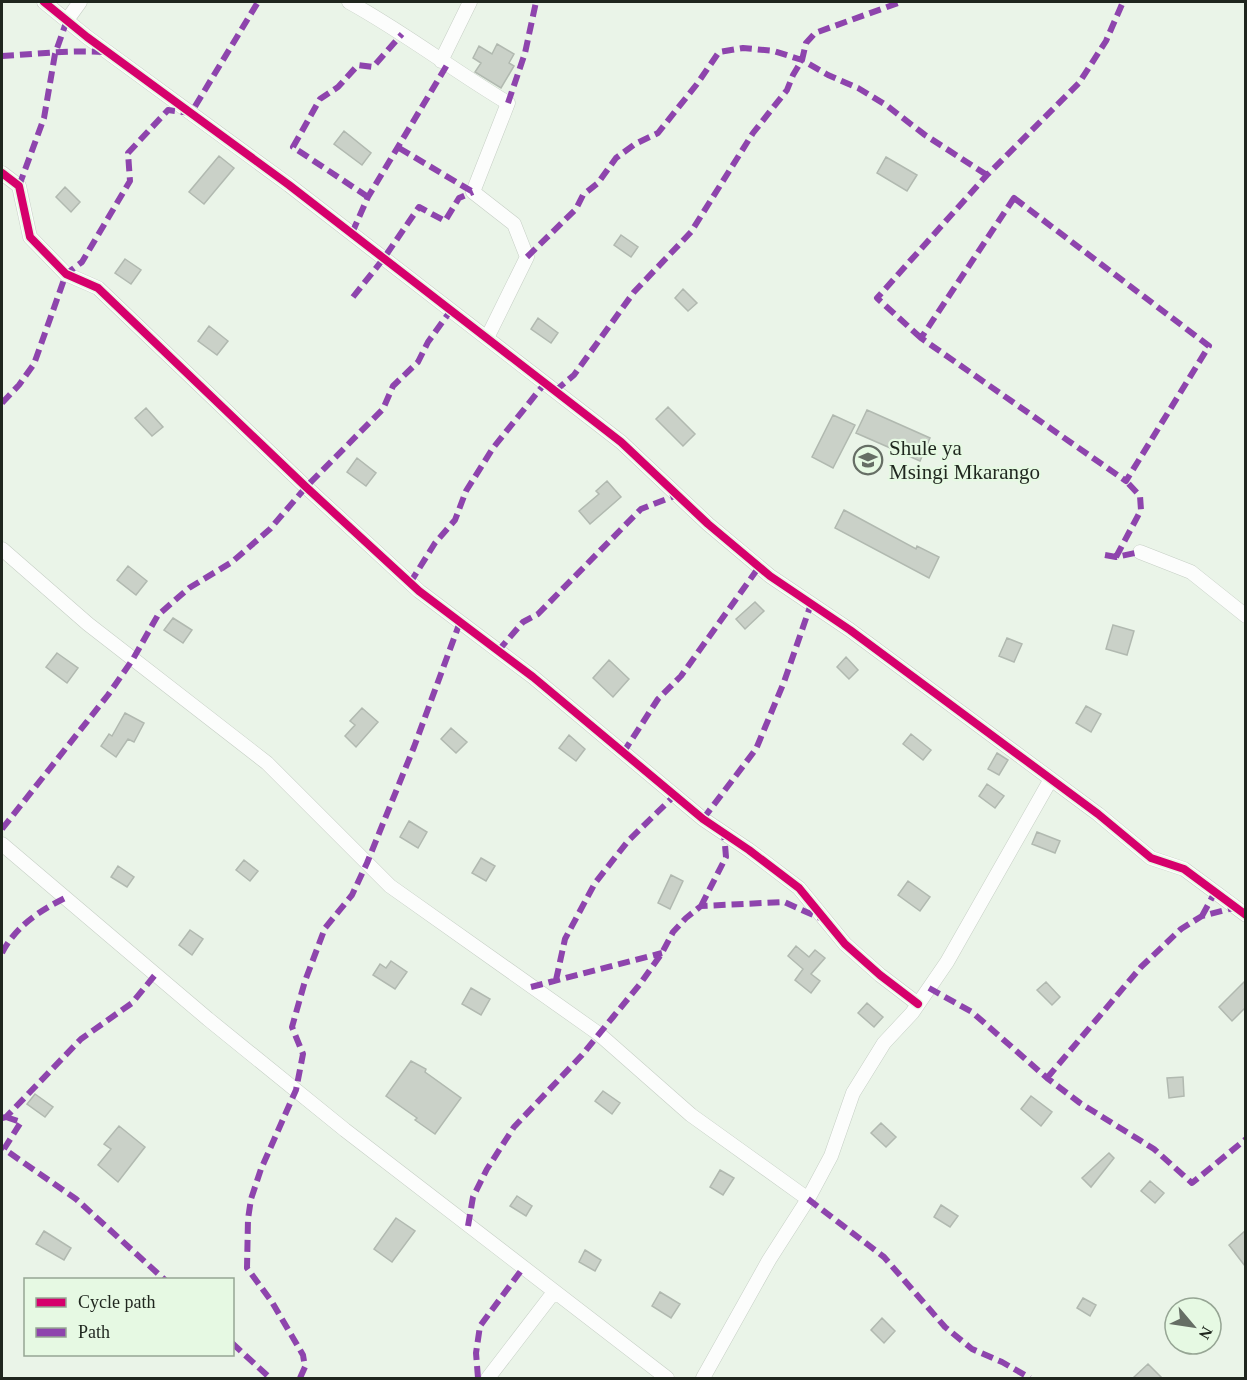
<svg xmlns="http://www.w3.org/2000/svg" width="1247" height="1380" font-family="'Times New Roman',serif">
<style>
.building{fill:#cad1c8;stroke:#b1b9b0;stroke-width:1.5}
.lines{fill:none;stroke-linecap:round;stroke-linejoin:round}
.street-casing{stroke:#c6cfc5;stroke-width:15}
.street{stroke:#fcfdfc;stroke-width:14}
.quiet{stroke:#8e44ad;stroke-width:6;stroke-dasharray:12 6;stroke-linecap:butt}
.cycleway-casing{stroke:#e6f9e3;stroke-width:11}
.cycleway{stroke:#d6006c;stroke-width:8}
.labels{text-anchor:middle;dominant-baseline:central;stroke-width:4.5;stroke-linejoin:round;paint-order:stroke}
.poi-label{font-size:21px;fill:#1f261e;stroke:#e6f9e3;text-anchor:start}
</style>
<rect width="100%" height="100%" fill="#eaf4e8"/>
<!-- building -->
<path class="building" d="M497,44L514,54L509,63L514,66L501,88L475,72L481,63L473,58L479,46L492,54Z
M344,131L371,153L362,165L334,144Z
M219,156L234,168L204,204L189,192Z
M886,157L917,175L907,191L877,173Z
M65,187L80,202L71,212L56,197Z
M621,235L638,247L631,257L614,245Z
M125,259L141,270L131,284L115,273Z
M683,289L697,303L688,311L675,298Z
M538,318L558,333L551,343L531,329Z
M209,326L228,341L217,355L198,341Z
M668,407L695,434L683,446L656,419Z
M146,408L163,427L152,436L135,418Z
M867,410L930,438L920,461L856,433Z
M833,415L855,425L833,468L812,457Z
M357,458L376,473L366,486L347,472Z
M607,481L621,497L590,524L579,511L599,494L596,491Z
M844,510L916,549L917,546L939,557L929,578L835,528Z
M128,566L147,581L136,595L117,580Z
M755,602L764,611L745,629L736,619Z
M173,618L192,630L183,643L164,630Z
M1113,625L1134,631L1127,655L1106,649Z
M1007,638L1022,644L1014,662L999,656Z
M57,653L78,668L67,683L46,667Z
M846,657L858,670L849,679L837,667Z
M609,660L629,679L613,697L593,678Z
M1086,706L1101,714L1091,732L1076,723Z
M362,708L378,722L356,747L345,736L355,725L350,721Z
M125,713L144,723L134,742L128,739L116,757L101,746L109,734L112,736Z
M451,728L467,742L456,753L441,739Z
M911,734L931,750L923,760L903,744Z
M569,735L585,749L576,761L559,748Z
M997,753L1008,760L999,775L988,769Z
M987,784L1004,796L995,808L979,796Z
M409,821L427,832L418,848L400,837Z
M1037,832L1060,841L1055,853L1032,844Z
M481,858L495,866L486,881L472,873Z
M244,860L258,871L250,881L236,870Z
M118,866L134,877L127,887L111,877Z
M671,875L683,881L670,909L658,903Z
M908,881L930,897L920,911L898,895Z
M190,930L203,939L192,955L179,945Z
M796,946L809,957L815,950L825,958L811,974L820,981L811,993L795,980L803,969L788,956Z
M391,961L407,972L395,989L373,975L380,964L386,968Z
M1245,981V1008L1232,1021L1219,1007Z
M1046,982L1060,997L1052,1005L1037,990Z
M471,988L490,999L481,1015L462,1004Z
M867,1003L883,1017L874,1027L858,1013Z
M411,1061L426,1069L425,1072L461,1098L435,1134L415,1120L417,1118L386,1096Z
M1183,1077L1184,1096L1169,1098L1167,1078Z
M603,1091L620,1103L612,1114L595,1101Z
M35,1094L53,1107L45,1117L27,1104Z
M1031,1096L1052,1112L1041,1126L1021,1109Z
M881,1123L896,1137L886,1147L871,1133Z
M119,1126L145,1147L118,1182L98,1165L111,1149L104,1144Z
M1109,1153L1114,1158L1091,1187L1082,1178Z
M720,1170L734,1178L723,1195L710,1187Z
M1150,1181L1164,1193L1155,1203L1141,1191Z
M517,1196L532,1206L526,1216L510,1206Z
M941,1205L958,1216L950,1227L934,1217Z
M396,1218L415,1231L392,1262L374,1249Z
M44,1231L71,1248L64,1260L36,1244Z
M1245,1231V1266L1229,1245Z
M585,1250L601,1260L595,1271L579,1262Z
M660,1292L680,1304L671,1318L652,1306Z
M1083,1298L1096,1305L1090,1316L1077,1308Z
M882,1318L895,1331L884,1343L871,1330Z
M1148,1364L1162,1378H1133Z"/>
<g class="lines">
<!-- street casing -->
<g class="street-casing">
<path id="street" d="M44,2L87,37L289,185L621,442L708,524L770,576L850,630L1098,814L1151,858L1184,869L1246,915
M349,2C404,32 454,71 508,103L473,192L514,224L527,257L487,338
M67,20L80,2
M441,61L470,2
M2,173L19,186L30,237L66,274L98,288L306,487L419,591L533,677L703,819L749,850L799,888L845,944L880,975L918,1004
M2,549L88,624L267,763L390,886L599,1034L691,1115L808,1199
M1140,552L1191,572L1246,616
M2,844L208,1019L345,1130L667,1378
M488,1378L554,1292
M703,1378L769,1260L808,1199L831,1156L853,1093L884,1043L912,1013L947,962L1051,779"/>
</g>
<!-- street -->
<use href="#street" class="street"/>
<!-- quiet -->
<path class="quiet" d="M2,56C36,54 70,50 105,52
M508,103L525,53L536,2
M399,148L473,192
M19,186L44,118L55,54L67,20
M368,197L293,147L320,99L338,87L358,65L373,67L402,34
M1014,198L1209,346L1126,481L921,338Z
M352,233L368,197L447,65
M527,257L576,209L583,195L598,183L616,158L635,144L658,133L697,84L719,52L743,48L774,51L802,60L828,75L858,88L886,105L925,135L987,175
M353,297L384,258L419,207L445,221L459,198L473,192
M921,338L877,298L987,175L1079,83L1106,41L1123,2
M555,391L574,375L634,292L691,232L753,133L787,90L793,75L802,60L806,43L815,33L901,2
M2,403L19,385L34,364L66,274L82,262L130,181L128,153L168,110L191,113L258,2
M1105,555L1116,557L1140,552
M1116,557L1141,510L1140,496L1126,481
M410,583L435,543L455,520L466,491L493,448L545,383
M498,651L523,622L538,614L641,509L677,495
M623,753L658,699L681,676L759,567
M703,819L756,749L784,682L811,604
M2,829L108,695L133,659L158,615L189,588L232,562L270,529L306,487L383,409L393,386L418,362L428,342L451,310
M701,906L726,857L724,833
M1202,916L1215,892
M2,953C15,927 39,911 65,898
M556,980L565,939L595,883L628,841L675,795
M531,987L662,953
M929,988L972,1012L1047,1078L1080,1103L1154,1149L1192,1183L1246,1139
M1047,1078L1141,967L1181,929L1202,916L1237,907
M6,1117L21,1122L4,1149L76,1199L165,1280
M2,1118L6,1117L81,1039L132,1003L155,975
M808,1199L884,1257L945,1327L972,1349L1002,1362L1030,1378
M468,1226L473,1197L487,1169L514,1127L582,1055L613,1017L640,984L662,953L673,932L686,918L701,906L784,902L820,918
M232,1343L270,1378
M300,1378L305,1367L303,1355L272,1302L247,1268L248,1219L251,1199L261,1169L296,1090L303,1054L292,1027L305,981L325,928L352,895L367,863L414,747L460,622
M478,1378L476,1353L480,1326L523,1268"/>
<!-- cycleway casing -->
<g class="cycleway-casing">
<path id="cycleway" d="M44,2L87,37L289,185L621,442L708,524L770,576L850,630L1098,814L1151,858L1184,869L1246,915
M2,173L19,186L30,237L66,274L98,288L306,487L419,591L533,677L703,819L749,850L799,888L845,944L880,975L918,1004"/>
</g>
<!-- cycleway -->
<use href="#cycleway" class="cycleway"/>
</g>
<!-- icons -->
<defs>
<g id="school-ring" transform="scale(1.5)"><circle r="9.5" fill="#e6f9e3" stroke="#666e65" stroke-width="1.5"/><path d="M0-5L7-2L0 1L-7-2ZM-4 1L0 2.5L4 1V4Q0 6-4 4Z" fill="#666e65"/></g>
</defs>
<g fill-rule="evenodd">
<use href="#school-ring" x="868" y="460"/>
</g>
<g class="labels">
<!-- poi labels -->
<g class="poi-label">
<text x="889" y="448">Shule ya<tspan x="889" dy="24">Msingi Mkarango</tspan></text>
</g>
</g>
<!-- border -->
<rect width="1247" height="1380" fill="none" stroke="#1f261e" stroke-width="6"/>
<!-- legend -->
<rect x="24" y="1278" width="210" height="78" fill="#e6f9e3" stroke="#96a594" stroke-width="1.5"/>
<rect x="36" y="1298" width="30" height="9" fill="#d6006c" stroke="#96a594" stroke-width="1.5"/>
<text x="78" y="1308" font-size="18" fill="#1f261e">Cycle path</text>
<rect x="36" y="1328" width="30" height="9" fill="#8e44ad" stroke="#96a594" stroke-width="1.5"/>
<text x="78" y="1338" font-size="18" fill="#1f261e">Path</text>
<!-- north arrow -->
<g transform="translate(1193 1326) rotate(119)"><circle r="28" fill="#e6f9e3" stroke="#96a594" stroke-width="1.5"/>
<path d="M0-4.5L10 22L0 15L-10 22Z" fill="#666e65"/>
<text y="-9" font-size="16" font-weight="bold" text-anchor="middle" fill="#1f261e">N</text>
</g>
</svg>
